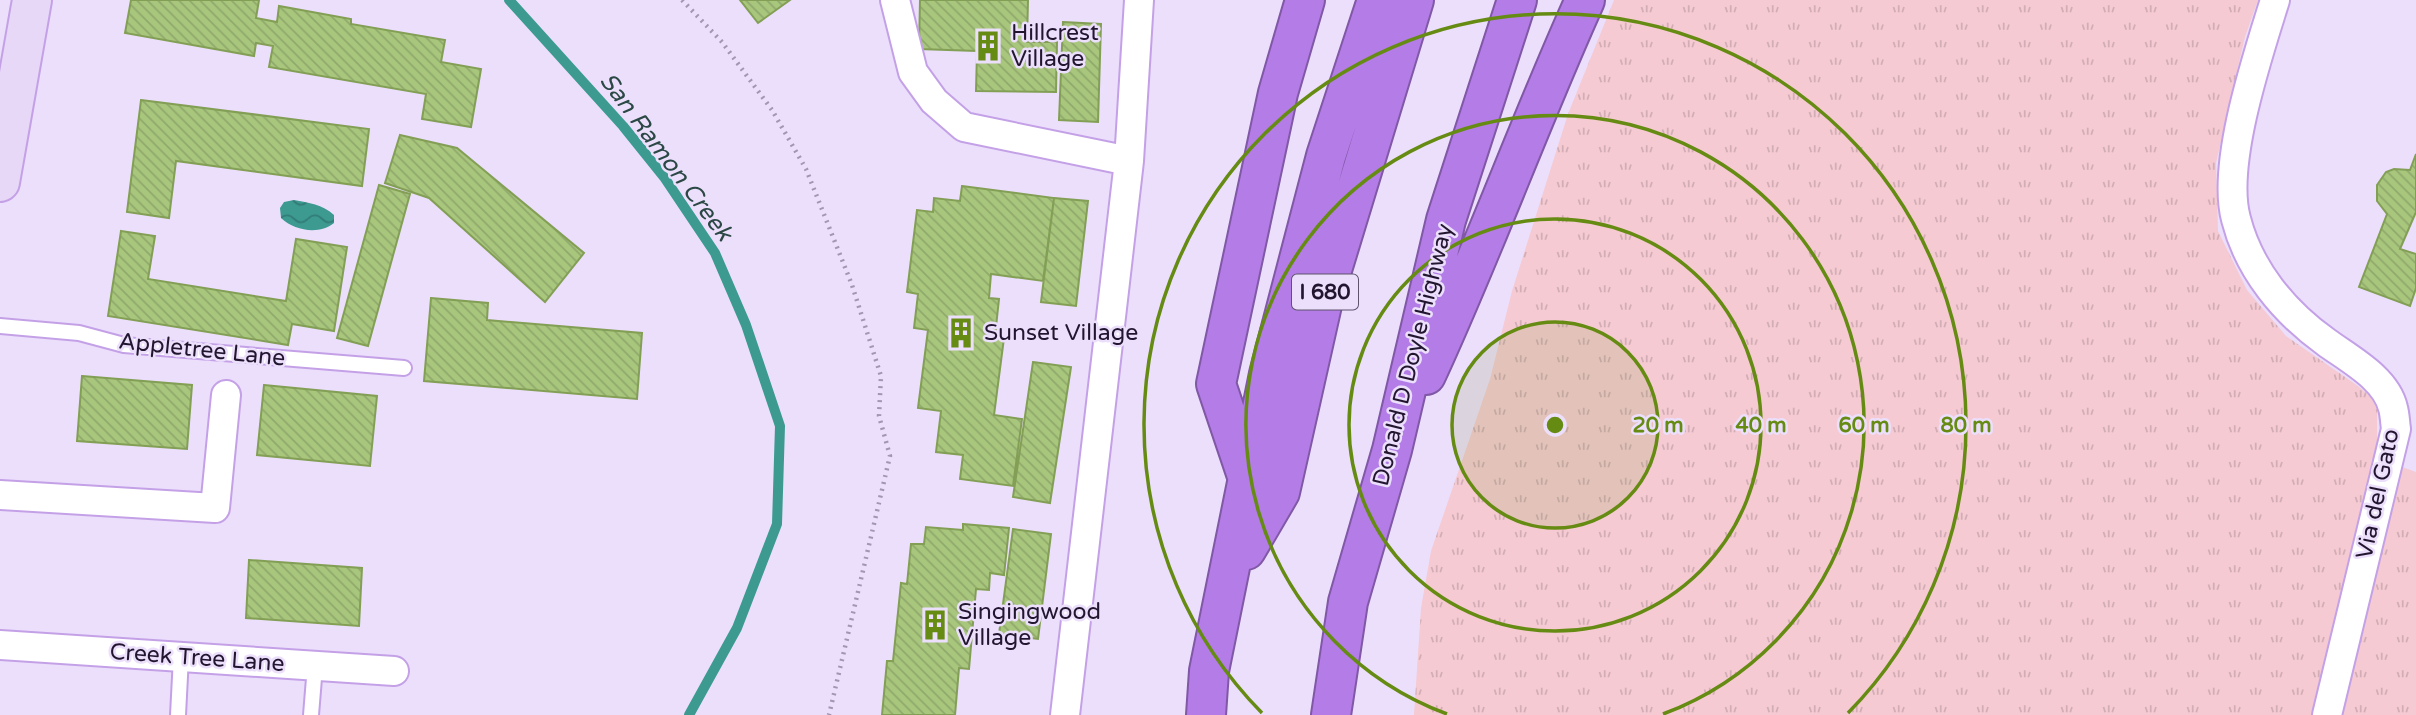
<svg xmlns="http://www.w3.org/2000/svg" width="2416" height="715" font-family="'Varela Round',sans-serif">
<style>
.grass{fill:url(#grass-tufts)}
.water{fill:url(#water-waves)}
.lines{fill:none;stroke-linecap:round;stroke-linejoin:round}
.stream{stroke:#3c9a91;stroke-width:10}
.building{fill:url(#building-back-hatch);stroke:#839f56;stroke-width:2}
.lane-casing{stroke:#c4a1e7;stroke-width:18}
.street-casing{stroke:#c4a1e7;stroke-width:32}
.secondary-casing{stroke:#c4a1e7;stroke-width:42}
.highway-casing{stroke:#8058a6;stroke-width:42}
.path{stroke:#a396b2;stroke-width:4.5;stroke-dasharray:2 5;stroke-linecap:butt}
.lane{stroke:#fff;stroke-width:14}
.street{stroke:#fff;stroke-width:28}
.secondary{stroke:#e8d8f8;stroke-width:38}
.highway{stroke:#b37ce6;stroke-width:38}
.ring{fill:none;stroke:#668b13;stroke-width:3.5}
.labels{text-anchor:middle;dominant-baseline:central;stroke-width:5;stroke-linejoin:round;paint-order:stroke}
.shield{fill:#ecdffc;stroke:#5f526c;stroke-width:2}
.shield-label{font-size:21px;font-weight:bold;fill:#22152f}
.poi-label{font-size:23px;fill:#22152f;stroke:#ecdffc;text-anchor:start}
.street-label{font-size:23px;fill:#22152f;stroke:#ecdffc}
.water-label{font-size:24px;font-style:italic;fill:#2b4845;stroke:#ecdffc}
.centre{fill:#668b13;stroke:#ecdffc;stroke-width:3.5}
.ring-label{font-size:21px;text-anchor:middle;font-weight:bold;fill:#668b13;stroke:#ecdffc;stroke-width:5;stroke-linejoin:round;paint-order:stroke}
</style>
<defs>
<pattern id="grass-tufts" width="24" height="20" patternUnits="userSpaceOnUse" patternTransform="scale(1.75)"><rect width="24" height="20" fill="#f5cad2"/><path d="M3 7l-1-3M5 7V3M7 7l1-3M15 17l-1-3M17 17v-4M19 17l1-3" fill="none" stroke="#d2adb5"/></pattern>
<pattern id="water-waves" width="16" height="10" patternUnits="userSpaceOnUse" patternTransform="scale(1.75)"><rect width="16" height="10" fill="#3c9a91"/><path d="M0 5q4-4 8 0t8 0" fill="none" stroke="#327c77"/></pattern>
<pattern id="building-back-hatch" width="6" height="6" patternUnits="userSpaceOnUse" patternTransform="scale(1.75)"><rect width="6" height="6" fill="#a8c67c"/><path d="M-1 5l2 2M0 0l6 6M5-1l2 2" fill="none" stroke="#90a96c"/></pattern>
</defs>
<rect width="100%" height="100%" fill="#ecdffc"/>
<!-- grass -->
<path class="grass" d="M1614,0H2258L2245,37L2216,163L2218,231L2247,290L2286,336L2358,386L2377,402V458L2416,472V715H1414L1421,608L1431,551L1490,379L1512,291L1568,114Z"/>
<!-- water -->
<path class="water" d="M294,200C309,203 322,204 334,215V223C319,235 295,231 281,218L280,208L284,202Z"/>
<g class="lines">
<!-- stream -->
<path class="stream" d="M509,0L623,126L664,177L715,253L746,325L780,426L777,524L737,628L689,715"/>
</g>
<!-- building -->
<path class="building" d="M131,0H259L256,18L277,22L279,6L351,19V24L445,40L441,62L481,69L471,127L422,119L426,94L269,67L273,46L256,43L254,56L125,33Z
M740,0H790L758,23Z
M920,0H1028L1027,42H1057L1056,92L976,91L977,51L919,49Z
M1063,22L1101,24L1098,122L1059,120Z
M141,100L369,129L362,186L176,161L169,218L127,212Z
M400,135L457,148L584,253L545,302L429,198L385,183Z
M2416,154V212L2400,249L2416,254V288L2410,306L2359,287L2387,214L2377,201V185L2386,172L2394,169L2410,170Z
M379,185L410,194L368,346L337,338Z
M962,186L1054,198L1043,281L991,274L989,298L999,299L995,336L1004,338L994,415L1022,419L1013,486L960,479L963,455L936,452L941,411L918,408L928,330L914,328L918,294L907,292L917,210L933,212L934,198L960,201Z
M1054,198L1088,201L1076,306L1041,302Z
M121,231L155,236L148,279L286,301L296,239L347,247L334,331L292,324L288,345L108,316Z
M431,298L488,303L487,320L642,333L637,399L424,381Z
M1033,362L1071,367L1050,503L1013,497Z
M82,376L192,385L187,449L77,441Z
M264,385L377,396L370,466L257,455Z
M963,524L1009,528L1004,575L990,573L989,590L976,589L969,669L959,668L955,715H882L887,661H893L901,583L907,584L911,544H924L926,527L963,530Z
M1013,529L1051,534L1038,639L999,634Z
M249,560L362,568L359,626L246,618Z"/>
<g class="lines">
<!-- lane casing -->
<g class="lane-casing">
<path id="lane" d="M0,326L79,333L124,345L404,368
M178,715L181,657
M311,715L315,666"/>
</g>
<!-- street casing -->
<g class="street-casing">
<path id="street" d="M895,0L913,72L934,101L964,127L1129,161
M2275,0C2258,55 2221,164 2236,219C2249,270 2284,312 2326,342C2349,359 2386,378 2393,408C2395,415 2395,423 2396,429L2327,715
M0,495L215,508L226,395
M0,645L394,671
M1065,715L1129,161L1139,0"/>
</g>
<!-- secondary casing -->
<g class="secondary-casing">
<path id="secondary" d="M0,182L32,0"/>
</g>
<!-- highway casing -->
<g class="highway-casing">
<path id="highway" d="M1426,375C1483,252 1529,124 1585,0
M1248,479L1216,384L1278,93L1305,0
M1246,550L1280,492L1324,296L1414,0
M1206,715L1209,671L1269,374L1326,156L1377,0
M1331,715L1348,602L1392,450L1446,220L1517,0"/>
</g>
<!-- path -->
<path class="path" d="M682,0L722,42L772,110L806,169L852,285L881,376L879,416L890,456L829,715"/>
<!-- lane -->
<use href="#lane" class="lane"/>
<!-- street -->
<use href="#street" class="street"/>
<!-- secondary -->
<use href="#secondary" class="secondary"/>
<!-- highway -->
<use href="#highway" class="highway"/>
</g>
<!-- distance rings -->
<circle cx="1555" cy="425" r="103" fill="#668b13" fill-opacity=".12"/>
<g class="ring">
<circle cx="1555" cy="425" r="103"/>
<circle cx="1555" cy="425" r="206"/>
<path d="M1447 714A309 309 0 1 1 1663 714"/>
<path d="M1262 713A411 411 0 1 1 1848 713"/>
</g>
<!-- icons -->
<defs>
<g id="building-bare" transform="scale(2.415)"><path d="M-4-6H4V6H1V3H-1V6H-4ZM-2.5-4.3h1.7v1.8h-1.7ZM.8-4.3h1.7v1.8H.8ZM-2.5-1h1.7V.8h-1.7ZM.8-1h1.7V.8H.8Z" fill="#668b13" stroke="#ecdffc" stroke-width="2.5" paint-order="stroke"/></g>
</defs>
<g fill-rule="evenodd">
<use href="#building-bare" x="988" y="46"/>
<use href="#building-bare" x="961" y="333"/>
<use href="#building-bare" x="935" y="625"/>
</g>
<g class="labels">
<!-- shield labels -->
<rect class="shield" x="1292" y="274.5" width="66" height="35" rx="5"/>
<g class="shield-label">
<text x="1325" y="292">I 680</text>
</g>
<!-- poi labels -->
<g class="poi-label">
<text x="1011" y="33">Hillcrest<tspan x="1011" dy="26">Village</tspan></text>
<text x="984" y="333">Sunset Village</text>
<text x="958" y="612">Singingwood<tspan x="958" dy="26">Village</tspan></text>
</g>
<!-- street labels -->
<g class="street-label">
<text transform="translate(202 350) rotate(6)">Appletree Lane</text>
<text transform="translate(1413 355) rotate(-76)">Donald D Doyle Highway</text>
<text transform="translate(2378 494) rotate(-78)">Via del Gato</text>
<text transform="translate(197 658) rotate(4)">Creek Tree Lane</text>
</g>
<!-- water labels -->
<g class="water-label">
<text transform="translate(666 157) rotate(53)">San Ramon Creek</text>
</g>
</g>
<circle cx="1555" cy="425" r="10" class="centre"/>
<g class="ring-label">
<text x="1658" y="432">20 m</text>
<text x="1761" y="432">40 m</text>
<text x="1864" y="432">60 m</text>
<text x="1966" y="432">80 m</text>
</g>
</svg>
